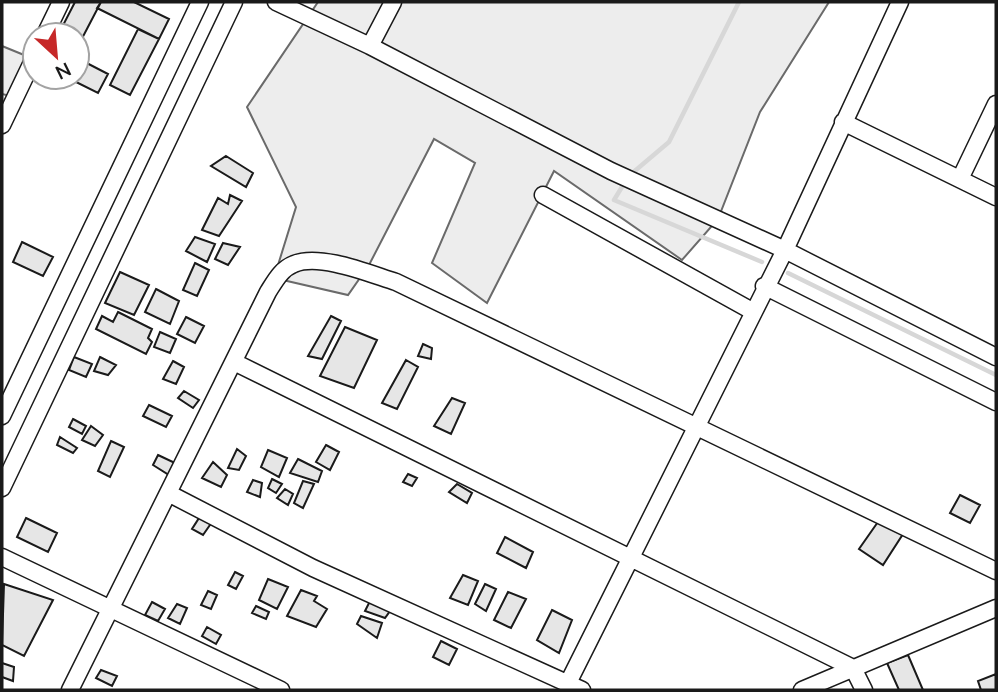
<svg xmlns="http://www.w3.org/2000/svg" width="998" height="692" font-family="Mulish,sans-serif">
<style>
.green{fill:#ededed;stroke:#6a6a6a;stroke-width:2}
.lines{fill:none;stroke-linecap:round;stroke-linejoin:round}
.stream{stroke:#d7d7d7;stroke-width:4.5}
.building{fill:#e6e6e6;stroke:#1a1a1a;stroke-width:2}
.minor-casing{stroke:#1a1a1a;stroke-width:19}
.minor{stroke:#fff;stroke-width:16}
</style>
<rect width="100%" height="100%" fill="#fff"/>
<!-- green -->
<path class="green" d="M318,2H829L760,112L718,219L682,260L554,171L487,303L432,263L475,163L434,139L369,265L348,295L274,278L296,207L247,107Z
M2,46L24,55L20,90L10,96L2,94Z"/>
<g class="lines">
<!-- stream -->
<path class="stream" d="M630,175L669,142L739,2
M625,182L614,200L762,262
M788,273L996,375"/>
</g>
<!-- building -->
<path class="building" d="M75,2H101L77,48V35H58Z
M101,2H134L169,19L159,39L97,8Z
M138,29L159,39L130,95L110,85Z
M77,58L108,74L98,93L66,77H77Z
M226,156L253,173L246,187L211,166Z
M230,195L242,201L219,236L202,230L218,198L228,204Z
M195,237L215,244L207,262L186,251Z
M22,242L53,257L43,276L13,262Z
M223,243L240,247L228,265L215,259Z
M195,263L209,270L197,296L183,290Z
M120,272L149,285L134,315L105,303Z
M156,289L179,301L170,324L145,312Z
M118,312L152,329L148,338L152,342L146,354L96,329L102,316L113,322Z
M331,316L341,321L322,359L308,356Z
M186,317L204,326L195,343L177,334Z
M345,327L377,340L354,388L320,376Z
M160,332L176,339L170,353L154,347Z
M423,344L432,348L431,359L418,356Z
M74,357L92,364L86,377L69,370Z
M100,357L116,365L108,375L94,371Z
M406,360L418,367L397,409L382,403Z
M173,361L184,367L176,384L163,379Z
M184,391L199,400L193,408L178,398Z
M452,398L465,403L451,434L434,426Z
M149,405L172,416L166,427L143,416Z
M73,419L86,426L82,434L69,427Z
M91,426L103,435L95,446L82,440Z
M60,437L77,448L73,453L57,445Z
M111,441L124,447L110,477L98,471Z
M326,445L339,452L330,470L316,462Z
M237,449L246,456L239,470L228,468Z
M268,450L287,458L279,477L261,467Z
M158,455L175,463L169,475L153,465Z
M298,459L322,471L318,482L290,473Z
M213,462L227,475L221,487L202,478Z
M408,474L417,478L412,486L403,482Z
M272,479L282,484L276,493L268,488Z
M253,480L262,483L260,497L247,492Z
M303,481L314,484L303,508L294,503Z
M457,484L472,493L467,503L449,492Z
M285,489L293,494L288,505L277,498Z
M960,495L980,505L970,523L950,513Z
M201,515L212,522L203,535L192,529Z
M26,518L57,533L48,552L17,537Z
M880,519L903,534L883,565L859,549Z
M505,537L533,552L526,568L497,553Z
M235,572L243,576L236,589L228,585Z
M463,575L478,581L468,605L450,598Z
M268,579L288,587L277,609L259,600Z
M4,584L53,600L24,656L2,645Z
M485,584L496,589L486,611L475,604Z
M301,590L317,596L314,601L327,609L316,627L287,616Z
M208,591L217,595L211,609L201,605Z
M508,592L526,599L511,628L494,620Z
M370,601L390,611L385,618L365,611Z
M152,602L165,609L158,621L145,615Z
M177,604L187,608L180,624L168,618Z
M256,606L269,612L266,619L252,613Z
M552,610L572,620L559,653L537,640Z
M361,616L382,623L377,638L357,624Z
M207,627L221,635L216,644L202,636Z
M441,641L457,649L449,665L433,657Z
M908,655L923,690H899L887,663Z
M2,663L14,667L13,681L2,677Z
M101,670L117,676L112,686L96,678Z
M996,674V690H981L978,681Z"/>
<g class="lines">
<!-- minor casing -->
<g class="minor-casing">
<path id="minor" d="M276,2L370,46L393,2
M45,35L61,2
M370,46L611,171L785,250L996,357
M843,122L996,197
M2,125L35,56
M960,179L996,104
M543,195L752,311
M764,286L996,402
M234,362L853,668L864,690
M2,416L200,2
M2,488L234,2
M168,493L313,568L582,690
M2,557L281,690
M568,683L785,250L900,2
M70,690L268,292C275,281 281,269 294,264C320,253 370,274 396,282L996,571
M802,690L996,608"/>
</g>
<!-- minor -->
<use href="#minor" class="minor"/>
</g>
<!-- border -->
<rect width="998" height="692" fill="none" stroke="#1a1a1a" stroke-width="7"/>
<!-- north arrow -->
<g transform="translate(56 56) rotate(154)"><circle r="33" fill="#ffffff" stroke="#a3a3a3" stroke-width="2"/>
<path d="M0-5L12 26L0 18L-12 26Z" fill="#c62828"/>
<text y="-10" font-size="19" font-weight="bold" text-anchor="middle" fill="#1a1a1a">N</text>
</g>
</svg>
